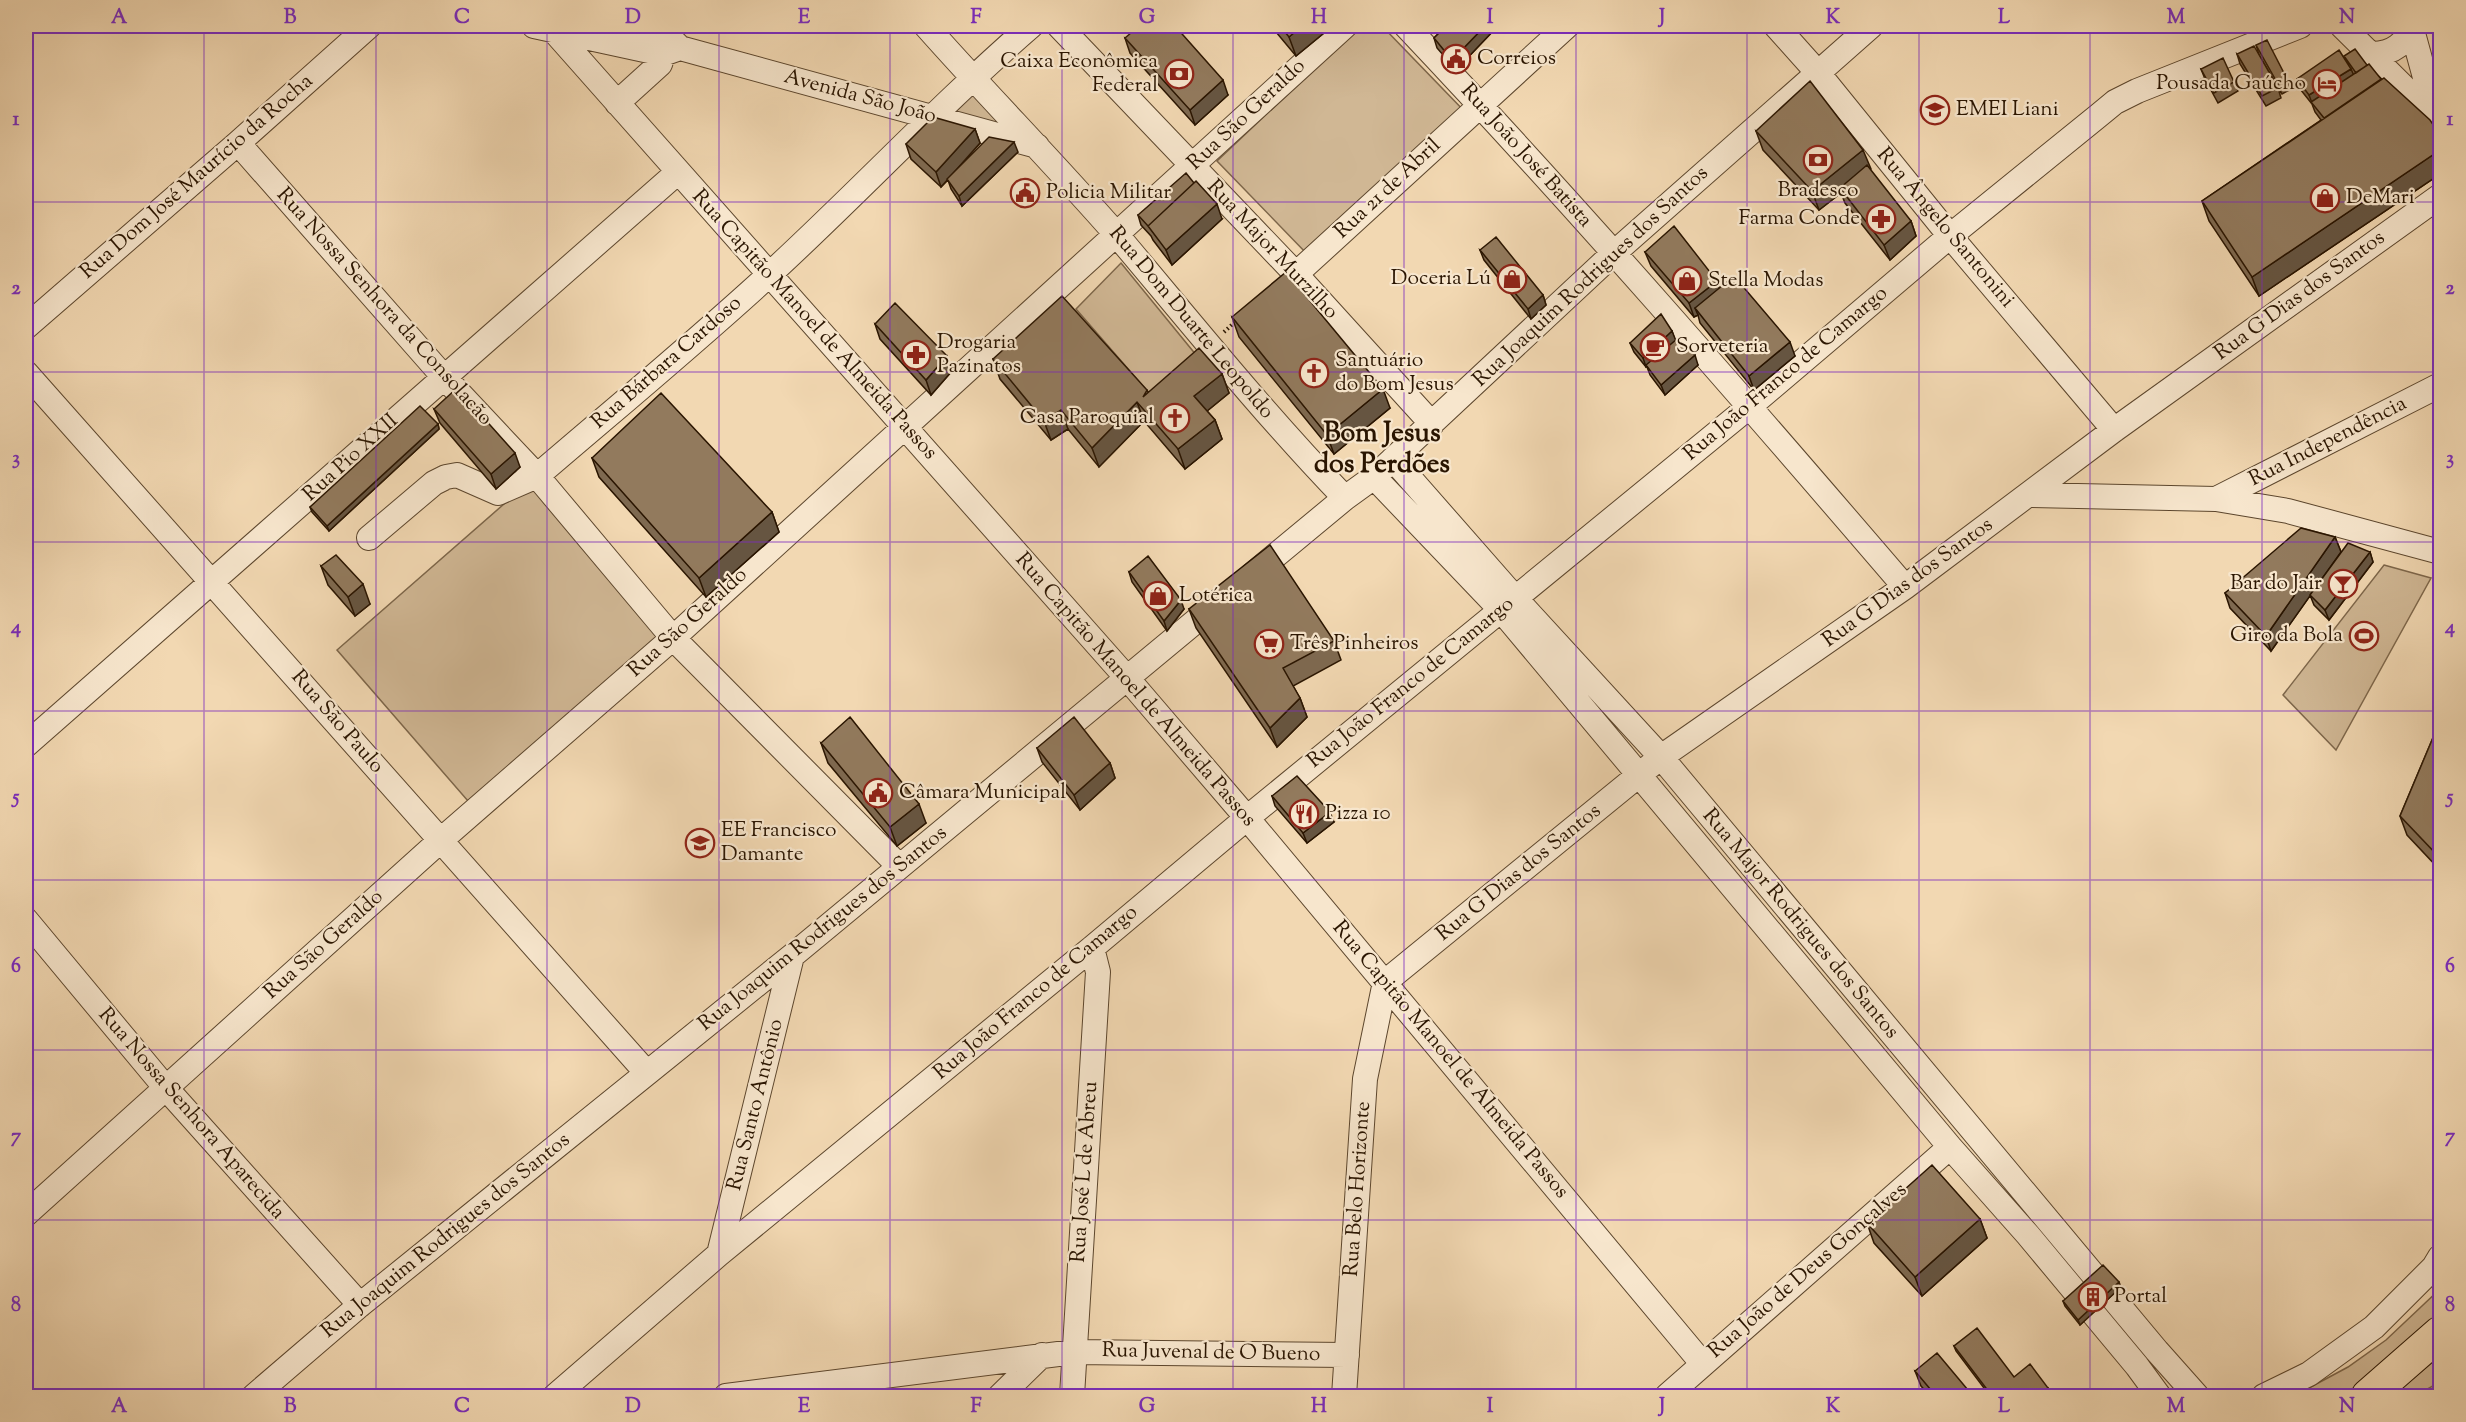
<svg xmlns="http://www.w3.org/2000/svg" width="2466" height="1422" font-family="'Sorts Mill Goudy',serif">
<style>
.green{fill:#d0b794;stroke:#7d664a;stroke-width:1.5}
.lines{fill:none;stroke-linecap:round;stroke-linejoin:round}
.minor-casing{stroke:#5c462d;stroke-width:26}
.highway-casing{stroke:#2a1501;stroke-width:35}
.path{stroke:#2a1501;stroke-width:4;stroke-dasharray:1.5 3;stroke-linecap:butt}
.minor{stroke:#f7e6cd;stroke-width:24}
.highway{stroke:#f2d8b2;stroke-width:33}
.wall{fill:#7e6950;stroke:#2a1501;stroke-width:1.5}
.shaded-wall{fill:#665541;stroke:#2a1501;stroke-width:1.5}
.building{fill:#927a5d;stroke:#2a1501;stroke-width:1.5}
.grid{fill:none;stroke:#7b2cbf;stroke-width:1.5;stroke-opacity:0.55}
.labels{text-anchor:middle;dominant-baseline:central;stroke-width:4.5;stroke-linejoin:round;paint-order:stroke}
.poi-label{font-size:21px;fill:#2a1501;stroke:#f7e6cd;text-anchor:start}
.street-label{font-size:21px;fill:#2a1501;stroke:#f7e6cd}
.district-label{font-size:27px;font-weight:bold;fill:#2a1501;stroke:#f7e6cd}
.neatline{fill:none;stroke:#7b2cbf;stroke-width:2}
.grid-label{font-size:20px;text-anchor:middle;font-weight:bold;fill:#7b2cbf}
</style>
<rect width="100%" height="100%" fill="#f2d8b2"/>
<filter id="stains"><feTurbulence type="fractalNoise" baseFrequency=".00333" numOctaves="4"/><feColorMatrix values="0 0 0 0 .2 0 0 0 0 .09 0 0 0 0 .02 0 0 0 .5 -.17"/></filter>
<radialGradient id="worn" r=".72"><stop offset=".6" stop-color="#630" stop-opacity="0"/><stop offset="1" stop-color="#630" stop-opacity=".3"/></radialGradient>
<!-- green -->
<path class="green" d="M1360,26H1382L1469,116L1309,256L1217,161Z
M973,94L1003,124L954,113Z
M1121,263L1201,361L1156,401L1076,309Z
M528,483L664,636L468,801L337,650Z
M2384,565L2431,578L2336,750L2283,695Z
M2440,1289V1327L2359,1396H2294L2348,1367L2386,1340Z
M2440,1356V1382L2415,1396H2392Z"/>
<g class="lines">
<!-- minor casing -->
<g class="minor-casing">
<path id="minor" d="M534,26L663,54L680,48
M622,26L669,37L680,48L1037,146
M926,26C988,96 1054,163 1116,234C1191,323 1264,414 1345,498
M1059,26L1292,270L1432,424
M1406,26C1578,208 1742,397 1905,587
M1776,26L1818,73L1950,236L2114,430
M2342,26L2440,123
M2411,26L2435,114
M553,30L1127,678L1247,818L1702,1363
M2373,54C2395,53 2404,43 2414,26
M617,103L660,64L667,42
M238,143L443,376L537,476L673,638L899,866
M1296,274L1567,26
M26,327L238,143L369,26
M26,373L646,1072
M1393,459L1515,598L1661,757L2157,1351L2197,1396
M1374,477L1501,610L1950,1147L2028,1235L2137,1366L2159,1396
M2031,495L2216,499L2288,511L2440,552
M2216,499L2440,385
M369,538L434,483L446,477L457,475L498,493L537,476C615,409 695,343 771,273C859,192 941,104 1031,26
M1252,575L1345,498L1374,477L1614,253L1871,26
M26,745L678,172
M26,920L165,1087L360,1305
M1385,982L1661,757L1905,587L2114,430L2440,196
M26,1214L441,840L673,638L1345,26
M719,1254L792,956
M254,1396L360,1305L792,956L1220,601
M555,1396L719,1254L1092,948L1247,818L1750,406L1950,236L2098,116L2115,102L2137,91L2300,26
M726,1396L1074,1352L1347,1355
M1000,1396L1042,1355
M1072,1396L1098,972L1092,948
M1344,1396L1365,1079L1385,982
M1667,1396L1950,1147
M2264,1396L2309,1374L2374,1327L2434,1267L2440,1257"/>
</g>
<!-- highway casing -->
<g class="highway-casing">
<path id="highway" d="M2368,1396L2440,1333"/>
</g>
<!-- path -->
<path class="path" d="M1224,332L1238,319"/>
<!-- minor -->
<use href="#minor" class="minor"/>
<!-- highway -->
<use href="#highway" class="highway"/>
</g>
<!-- wall -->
<path class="wall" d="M1271,26H1329L1330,28L1296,56Z
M1446,26H1494L1495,29L1456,70L1437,48L1434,38Z
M1125,38L1228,95L1195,125L1130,53Z
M2256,45L2287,79L2291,89L2282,94L2259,55Z
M2237,54L2278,88L2281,98L2266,106L2240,64Z
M2345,59L2367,65L2440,135V174L2259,296L2209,221L2202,201L2321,120L2315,112L2312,104L2300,89L2297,79Z
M2201,69L2234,82L2238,91L2218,103L2205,79Z
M975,129L980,143L956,170L1018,152L962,206L951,189L948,180L941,187L911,159L906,144Z
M1756,131L1911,221L1916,236L1890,260L1845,203L1841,193L1819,210L1763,150Z
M1138,215L1222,219L1172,265L1153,240L1151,236L1141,225Z
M1480,250L1543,295L1546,305L1531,319L1484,260Z
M1645,252L1717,281L1719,288L1795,356L1754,390L1700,323L1698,315L1694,317L1651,266Z
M1232,317L1390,408L1334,454L1239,337Z
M875,324L952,371L931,395L880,339Z
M1672,331L1675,340L1698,365L1665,395L1650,375L1647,367H1646L1634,352L1630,343Z
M993,359L1147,390L1148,392L1222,374L1229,393L1207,411L1215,420L1222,439L1185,469L1144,421L1099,467L1068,429L1051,440L1000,379Z
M434,409L520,467L496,489L440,423Z
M438,424L439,429L329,531L312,512L310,507Z
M592,458L772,512L779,532L706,597L599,477Z
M2335,537L2341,552L2271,651L2230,608L2225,593Z
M2370,552L2373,562L2329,620L2314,605L2310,595Z
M321,566L370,604L355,616L328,585Z
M1129,572L1184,609L1167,631L1132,582Z
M1189,609L1334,641L1341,660L1293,686L1300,698L1307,717L1277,747L1196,628Z
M2440,721V870L2407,835L2400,816Z
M821,743L926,823L897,846L828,763Z
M1037,748L1110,763L1115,778L1080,810L1042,762Z
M1272,796L1334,822L1307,843L1275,806Z
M1980,1219L1987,1238L1922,1296L1874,1243L1867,1223Z
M2121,1287L2080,1325L2065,1306L2063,1301Z
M1954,1346L2014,1377L2048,1388L2050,1393L2045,1396H1990L1956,1351Z
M1915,1371L1973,1396H1930L1921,1386Z"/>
<!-- shaded-wall -->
<path class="shaded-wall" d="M1302,26H1329L1330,28L1296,56L1289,37Z
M1485,26H1494L1495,29L1456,70L1452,60Z
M2351,69L2355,78L2312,103L2309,95Z
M1223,80L1228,95L1195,125L1190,110Z
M975,129L980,143L941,187L936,172Z
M1014,142L1018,152L962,206L959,196Z
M1863,150L1871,169L1840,188L1841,193L1819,210L1812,191Z
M2440,150V174L2259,296L2252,277Z
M1217,204L1222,219L1172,265L1166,250Z
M1911,221L1916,236L1890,260L1884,245Z
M1717,281L1722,295L1695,308L1698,315L1694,317L1689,303Z
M1543,295L1546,305L1531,319L1528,309Z
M1672,331L1676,341L1646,367L1643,358Z
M1790,342L1795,356L1754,390L1749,376Z
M1695,355L1698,365L1665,395L1661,385Z
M947,356L952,371L931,395L926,380Z
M1222,374L1229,393L1201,416L1194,396Z
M1383,389L1390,408L1334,454L1327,435Z
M1137,402L1144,421L1099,467L1092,448Z
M1061,410L1068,429L1051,440L1044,421Z
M1215,420L1222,439L1185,469L1178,449Z
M438,424L439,429L329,531L327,526Z
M515,453L520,467L496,489L491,474Z
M772,512L779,532L706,597L699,578Z
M2335,537L2341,552L2271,651L2266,636Z
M2370,552L2373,562L2329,620L2325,610Z
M363,584L370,604L355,616L348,597Z
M1181,600L1184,609L1167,631L1164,621Z
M1300,698L1307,717L1277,747L1270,728Z
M1110,763L1115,778L1080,810L1074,795Z
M919,804L926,823L897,846L890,827Z
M1330,812L1334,822L1307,843L1303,833Z
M1980,1219L1987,1238L1922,1296L1915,1277Z
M2119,1282L2121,1287L2080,1325L2078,1320Z
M2048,1388L2050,1393L2045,1396H2036Z"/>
<!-- building -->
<path class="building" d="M1139,26H1175L1223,80L1190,110L1125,38Z
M1280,26H1302L1289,37Z
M1446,26H1485L1452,60L1434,38Z
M2267,40L2287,79L2278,84L2256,45Z
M2254,46L2278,88L2262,96L2237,54Z
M2355,49L2367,65L2356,73L2344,56Z
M2339,50L2351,69L2309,95L2297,79Z
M2223,58L2234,82L2214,93L2201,69Z
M2369,64L2381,79L2324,118L2311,102Z
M2384,78L2430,120L2440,135V150L2252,277L2202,201Z
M1810,81L1863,150L1812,191L1756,131Z
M933,117L975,129L936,172L906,144Z
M989,137L1014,142L959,196L947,179Z
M1867,165L1911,221L1884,245L1840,188Z
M1186,173L1194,183L1148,226L1138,215Z
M1196,181L1217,204L1166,250L1148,226Z
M1674,226L1717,281L1689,303L1645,252Z
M1496,237L1543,295L1528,309L1480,250Z
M1286,272L1383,389L1327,435L1232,317Z
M1734,276L1790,342L1749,376L1695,308Z
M1062,296L1147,390L1143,397L1199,348L1222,374L1194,396L1215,420L1178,449L1137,402L1092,448L1061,410L1044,421L993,359Z
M895,303L947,356L926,380L875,324Z
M1661,314L1672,331L1643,358L1630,343Z
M1677,339L1695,355L1661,385L1646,365Z
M457,388L515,453L491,474L434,409Z
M661,393L772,512L699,578L592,458Z
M420,406L438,424L327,526L310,507Z
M2301,528L2335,537L2266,636L2225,593Z
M2348,543L2370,552L2325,610L2310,595Z
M1270,545L1334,641L1283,668L1300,698L1270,728L1189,609Z
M336,555L363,584L348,597L321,566Z
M1148,556L1181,600L1164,621L1129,572Z
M850,717L919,804L890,827L821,743Z
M1074,717L1110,763L1074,795L1037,748Z
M2440,721V858L2400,816Z
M1297,776L1330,812L1303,833L1272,796Z
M1932,1165L1980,1219L1915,1277L1867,1223Z
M2103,1265L2119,1282L2078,1320L2063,1301Z
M1977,1328L2014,1377L2030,1364L2048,1388L2036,1396H1992L1954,1346Z
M1937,1353L1973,1396H1936L1915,1371Z"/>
<!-- grid -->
<path class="grid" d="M204,26V1396M376,26V1396M547,26V1396M719,26V1396M890,26V1396M1062,26V1396M1233,26V1396M1404,26V1396M1576,26V1396M1747,26V1396M1919,26V1396M2090,26V1396M2262,26V1396M26,202H2440M26,372H2440M26,542H2440M26,711H2440M26,880H2440M26,1050H2440M26,1220H2440"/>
<!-- icons -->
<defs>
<g id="civic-ring" transform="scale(1.5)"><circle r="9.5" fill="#f7e6cd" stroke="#8f2418" stroke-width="1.5"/><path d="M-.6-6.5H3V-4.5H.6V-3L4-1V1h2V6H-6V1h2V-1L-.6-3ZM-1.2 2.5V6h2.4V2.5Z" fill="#8f2418"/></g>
<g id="bank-ring" transform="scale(1.5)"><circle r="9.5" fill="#f7e6cd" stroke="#8f2418" stroke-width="1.5"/><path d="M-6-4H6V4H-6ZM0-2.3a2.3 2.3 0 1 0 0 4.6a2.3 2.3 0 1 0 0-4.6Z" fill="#8f2418"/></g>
<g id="hotel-ring" transform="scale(1.5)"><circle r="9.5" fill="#f7e6cd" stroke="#8f2418" stroke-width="1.5"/><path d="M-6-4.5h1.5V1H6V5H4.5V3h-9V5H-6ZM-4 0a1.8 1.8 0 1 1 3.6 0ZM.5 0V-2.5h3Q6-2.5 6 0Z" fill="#8f2418"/></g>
<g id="school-ring" transform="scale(1.5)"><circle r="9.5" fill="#f7e6cd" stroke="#8f2418" stroke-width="1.5"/><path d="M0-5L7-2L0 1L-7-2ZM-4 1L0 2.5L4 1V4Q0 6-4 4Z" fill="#8f2418"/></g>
<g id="shop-ring" transform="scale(1.5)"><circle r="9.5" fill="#f7e6cd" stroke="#8f2418" stroke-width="1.5"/><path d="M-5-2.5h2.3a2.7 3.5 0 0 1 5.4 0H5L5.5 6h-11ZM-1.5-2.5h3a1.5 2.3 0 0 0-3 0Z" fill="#8f2418"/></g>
<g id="pharmacy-ring" transform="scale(1.5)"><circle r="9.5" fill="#f7e6cd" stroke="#8f2418" stroke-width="1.5"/><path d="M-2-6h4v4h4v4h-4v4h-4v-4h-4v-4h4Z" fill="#8f2418"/></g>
<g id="cafe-ring" transform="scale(1.5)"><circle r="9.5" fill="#f7e6cd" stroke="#8f2418" stroke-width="1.5"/><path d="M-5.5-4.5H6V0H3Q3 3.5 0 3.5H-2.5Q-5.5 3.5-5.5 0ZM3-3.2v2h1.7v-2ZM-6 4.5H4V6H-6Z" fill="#8f2418"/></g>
<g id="church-ring" transform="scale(1.5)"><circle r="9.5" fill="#f7e6cd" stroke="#8f2418" stroke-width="1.5"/><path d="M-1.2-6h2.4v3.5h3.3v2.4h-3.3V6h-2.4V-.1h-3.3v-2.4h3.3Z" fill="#8f2418"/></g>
<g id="bar-ring" transform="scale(1.5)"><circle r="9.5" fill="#f7e6cd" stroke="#8f2418" stroke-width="1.5"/><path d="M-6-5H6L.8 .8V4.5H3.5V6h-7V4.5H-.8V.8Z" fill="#8f2418"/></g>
<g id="stadium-ring" transform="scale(1.5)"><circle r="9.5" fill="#f7e6cd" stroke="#8f2418" stroke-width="1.5"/><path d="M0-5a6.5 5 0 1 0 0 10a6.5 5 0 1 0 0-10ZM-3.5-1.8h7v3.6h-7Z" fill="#8f2418"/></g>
<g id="supermarket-ring" transform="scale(1.5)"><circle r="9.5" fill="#f7e6cd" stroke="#8f2418" stroke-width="1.5"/><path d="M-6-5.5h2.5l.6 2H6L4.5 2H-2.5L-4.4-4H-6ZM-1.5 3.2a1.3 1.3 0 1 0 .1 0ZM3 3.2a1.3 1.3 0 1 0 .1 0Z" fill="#8f2418"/></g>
<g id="restaurant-ring" transform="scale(1.5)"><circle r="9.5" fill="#f7e6cd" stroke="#8f2418" stroke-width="1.5"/><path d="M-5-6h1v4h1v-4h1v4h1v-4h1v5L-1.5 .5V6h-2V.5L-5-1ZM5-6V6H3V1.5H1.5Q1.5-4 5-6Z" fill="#8f2418"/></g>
<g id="building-ring" transform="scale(1.5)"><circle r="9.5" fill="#f7e6cd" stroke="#8f2418" stroke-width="1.5"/><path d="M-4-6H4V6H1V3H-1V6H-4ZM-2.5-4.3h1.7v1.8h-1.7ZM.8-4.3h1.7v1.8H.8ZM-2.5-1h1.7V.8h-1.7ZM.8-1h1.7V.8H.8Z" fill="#8f2418"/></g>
</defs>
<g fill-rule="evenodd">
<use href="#civic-ring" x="1456" y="59"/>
<use href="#bank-ring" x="1179" y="74"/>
<use href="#hotel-ring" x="2327" y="84"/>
<use href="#school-ring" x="1935" y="110"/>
<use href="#bank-ring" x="1818" y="160"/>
<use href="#civic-ring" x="1025" y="193"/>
<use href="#shop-ring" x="2325" y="198"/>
<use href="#pharmacy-ring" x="1881" y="219"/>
<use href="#shop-ring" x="1512" y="279"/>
<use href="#shop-ring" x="1687" y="281"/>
<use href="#cafe-ring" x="1655" y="347"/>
<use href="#pharmacy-ring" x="916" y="355"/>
<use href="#church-ring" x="1314" y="373"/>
<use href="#church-ring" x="1175" y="418"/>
<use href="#bar-ring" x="2343" y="584"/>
<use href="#shop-ring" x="1158" y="596"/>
<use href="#stadium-ring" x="2364" y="636"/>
<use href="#supermarket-ring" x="1269" y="644"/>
<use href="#civic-ring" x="878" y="793"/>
<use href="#restaurant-ring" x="1304" y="814"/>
<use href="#school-ring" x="700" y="843"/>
<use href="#building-ring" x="2093" y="1297"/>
</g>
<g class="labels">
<!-- poi labels -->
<g class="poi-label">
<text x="1477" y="59">Correios</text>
<text x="1158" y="62" text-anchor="end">Caixa Econômica<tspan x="1158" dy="24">Federal</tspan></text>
<text x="2306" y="84" text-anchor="end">Pousada Gaúcho</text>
<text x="1956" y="110">EMEI Liani</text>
<text x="1818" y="191" text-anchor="middle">Bradesco</text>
<text x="1046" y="193">Policia Militar</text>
<text x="2346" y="198">DeMari</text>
<text x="1860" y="219" text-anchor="end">Farma Conde</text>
<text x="1491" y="279" text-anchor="end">Doceria Lú</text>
<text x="1708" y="281">Stella Modas</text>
<text x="937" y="343">Drogaria<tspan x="937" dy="24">Pazinatos</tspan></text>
<text x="1676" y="347">Sorveteria</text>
<text x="1335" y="361">Santuário<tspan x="1335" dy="24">do Bom Jesus</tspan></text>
<text x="1154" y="418" text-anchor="end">Casa Paroquial</text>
<text x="2322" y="584" text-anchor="end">Bar do Jair</text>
<text x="1179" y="596">Lotérica</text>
<text x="2343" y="636" text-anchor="end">Giro da Bola</text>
<text x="1290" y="644">Três Pinheiros</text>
<text x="899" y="793">Câmara Municipal</text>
<text x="1325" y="814">Pizza 10</text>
<text x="721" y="831">EE Francisco<tspan x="721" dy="24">Damante</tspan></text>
<text x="2114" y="1297">Portal</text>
</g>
<!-- street labels -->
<g class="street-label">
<text transform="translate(860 97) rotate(15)">Avenida São João</text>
<text transform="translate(1247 115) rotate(-43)">Rua São Geraldo</text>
<text transform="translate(1526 156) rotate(48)">Rua João José Batista</text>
<text transform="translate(197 177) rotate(-41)">Rua Dom José Maurício da Rocha</text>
<text transform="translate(1388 189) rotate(-43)">Rua 21 de Abril</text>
<text transform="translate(1945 228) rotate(50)">Rua Ângelo Santonini</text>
<text transform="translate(1272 250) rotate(47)">Rua Major Murzilho</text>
<text transform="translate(1591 277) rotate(-43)">Rua Joaquim Rodrigues dos Santos</text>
<text transform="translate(2300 296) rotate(-36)">Rua G Dias dos Santos</text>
<text transform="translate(384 307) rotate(48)">Rua Nossa Senhora da Consolacão</text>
<text transform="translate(1191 323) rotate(50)">Rua Dom Duarte Leopoldo</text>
<text transform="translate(814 325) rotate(48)">Rua Capitão Manoel de Almeida Passos</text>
<text transform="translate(667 363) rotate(-41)">Rua Bárbara Cardoso</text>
<text transform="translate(1786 374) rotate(-40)">Rua João Franco de Camargo</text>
<text transform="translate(2328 442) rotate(-27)">Rua Independência</text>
<text transform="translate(351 458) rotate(-42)">Rua Pio XXII</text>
<text transform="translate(1908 583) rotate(-36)">Rua G Dias dos Santos</text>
<text transform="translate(688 623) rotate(-42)">Rua São Geraldo</text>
<text transform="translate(1411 683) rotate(-39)">Rua João Franco de Camargo</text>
<text transform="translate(1135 690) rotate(49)">Rua Capitão Manoel de Almeida Passos</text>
<text transform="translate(337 722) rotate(49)">Rua São Paulo</text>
<text transform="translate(1519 873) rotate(-39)">Rua G Dias dos Santos</text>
<text transform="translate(1800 924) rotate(50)">Rua Major Rodrigues dos Santos</text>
<text transform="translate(823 929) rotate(-39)">Rua Joaquim Rodrigues dos Santos</text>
<text transform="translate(324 945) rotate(-42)">Rua São Geraldo</text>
<text transform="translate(1036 993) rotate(-40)">Rua João Franco de Camargo</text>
<text transform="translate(1450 1060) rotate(50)">Rua Capitão Manoel de Almeida Passos</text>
<text transform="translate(756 1105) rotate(-76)">Rua Santo Antônio</text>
<text transform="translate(191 1114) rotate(49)">Rua Nossa Senhora Aparecida</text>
<text transform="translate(1085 1172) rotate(-86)">Rua José L de Abreu</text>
<text transform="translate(1358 1189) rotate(-86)">Rua Belo Horizonte</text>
<text transform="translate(446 1236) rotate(-39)">Rua Joaquim Rodrigues dos Santos</text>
<text transform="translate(1808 1271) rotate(-41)">Rua João de Deus Gonçalves</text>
<text transform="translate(1211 1353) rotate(1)">Rua Juvenal de O Bueno</text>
</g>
<!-- district labels -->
<g class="district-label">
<text x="1382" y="434">Bom Jesus<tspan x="1382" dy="31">dos Perdões</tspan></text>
</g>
</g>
<!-- margin -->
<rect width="2466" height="1422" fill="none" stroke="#f2d8b2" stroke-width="66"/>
<rect x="33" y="33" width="2400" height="1356" class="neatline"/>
<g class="grid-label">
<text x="119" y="23">A</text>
<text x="290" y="23">B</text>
<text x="462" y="23">C</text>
<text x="633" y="23">D</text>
<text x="804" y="23">E</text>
<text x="976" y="23">F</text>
<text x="1147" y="23">G</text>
<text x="1319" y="23">H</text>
<text x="1490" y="23">I</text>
<text x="1662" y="23">J</text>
<text x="1833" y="23">K</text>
<text x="2004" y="23">L</text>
<text x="2176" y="23">M</text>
<text x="2347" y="23">N</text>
<text x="16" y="125">1</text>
<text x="2450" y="125">1</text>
<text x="16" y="294">2</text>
<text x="2450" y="294">2</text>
<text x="16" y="464">3</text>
<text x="2450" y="464">3</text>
<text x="16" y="633">4</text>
<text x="2450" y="633">4</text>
<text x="16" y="803">5</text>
<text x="2450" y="803">5</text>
<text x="16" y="972">6</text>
<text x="2450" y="972">6</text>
<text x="16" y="1142">7</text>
<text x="2450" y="1142">7</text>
<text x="16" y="1311">8</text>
<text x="2450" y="1311">8</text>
<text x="119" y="1412">A</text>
<text x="290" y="1412">B</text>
<text x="462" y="1412">C</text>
<text x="633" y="1412">D</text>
<text x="804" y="1412">E</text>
<text x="976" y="1412">F</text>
<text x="1147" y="1412">G</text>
<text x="1319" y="1412">H</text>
<text x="1490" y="1412">I</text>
<text x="1662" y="1412">J</text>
<text x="1833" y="1412">K</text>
<text x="2004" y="1412">L</text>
<text x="2176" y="1412">M</text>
<text x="2347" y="1412">N</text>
</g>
<rect width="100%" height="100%" filter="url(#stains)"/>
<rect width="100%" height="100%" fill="url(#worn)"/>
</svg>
